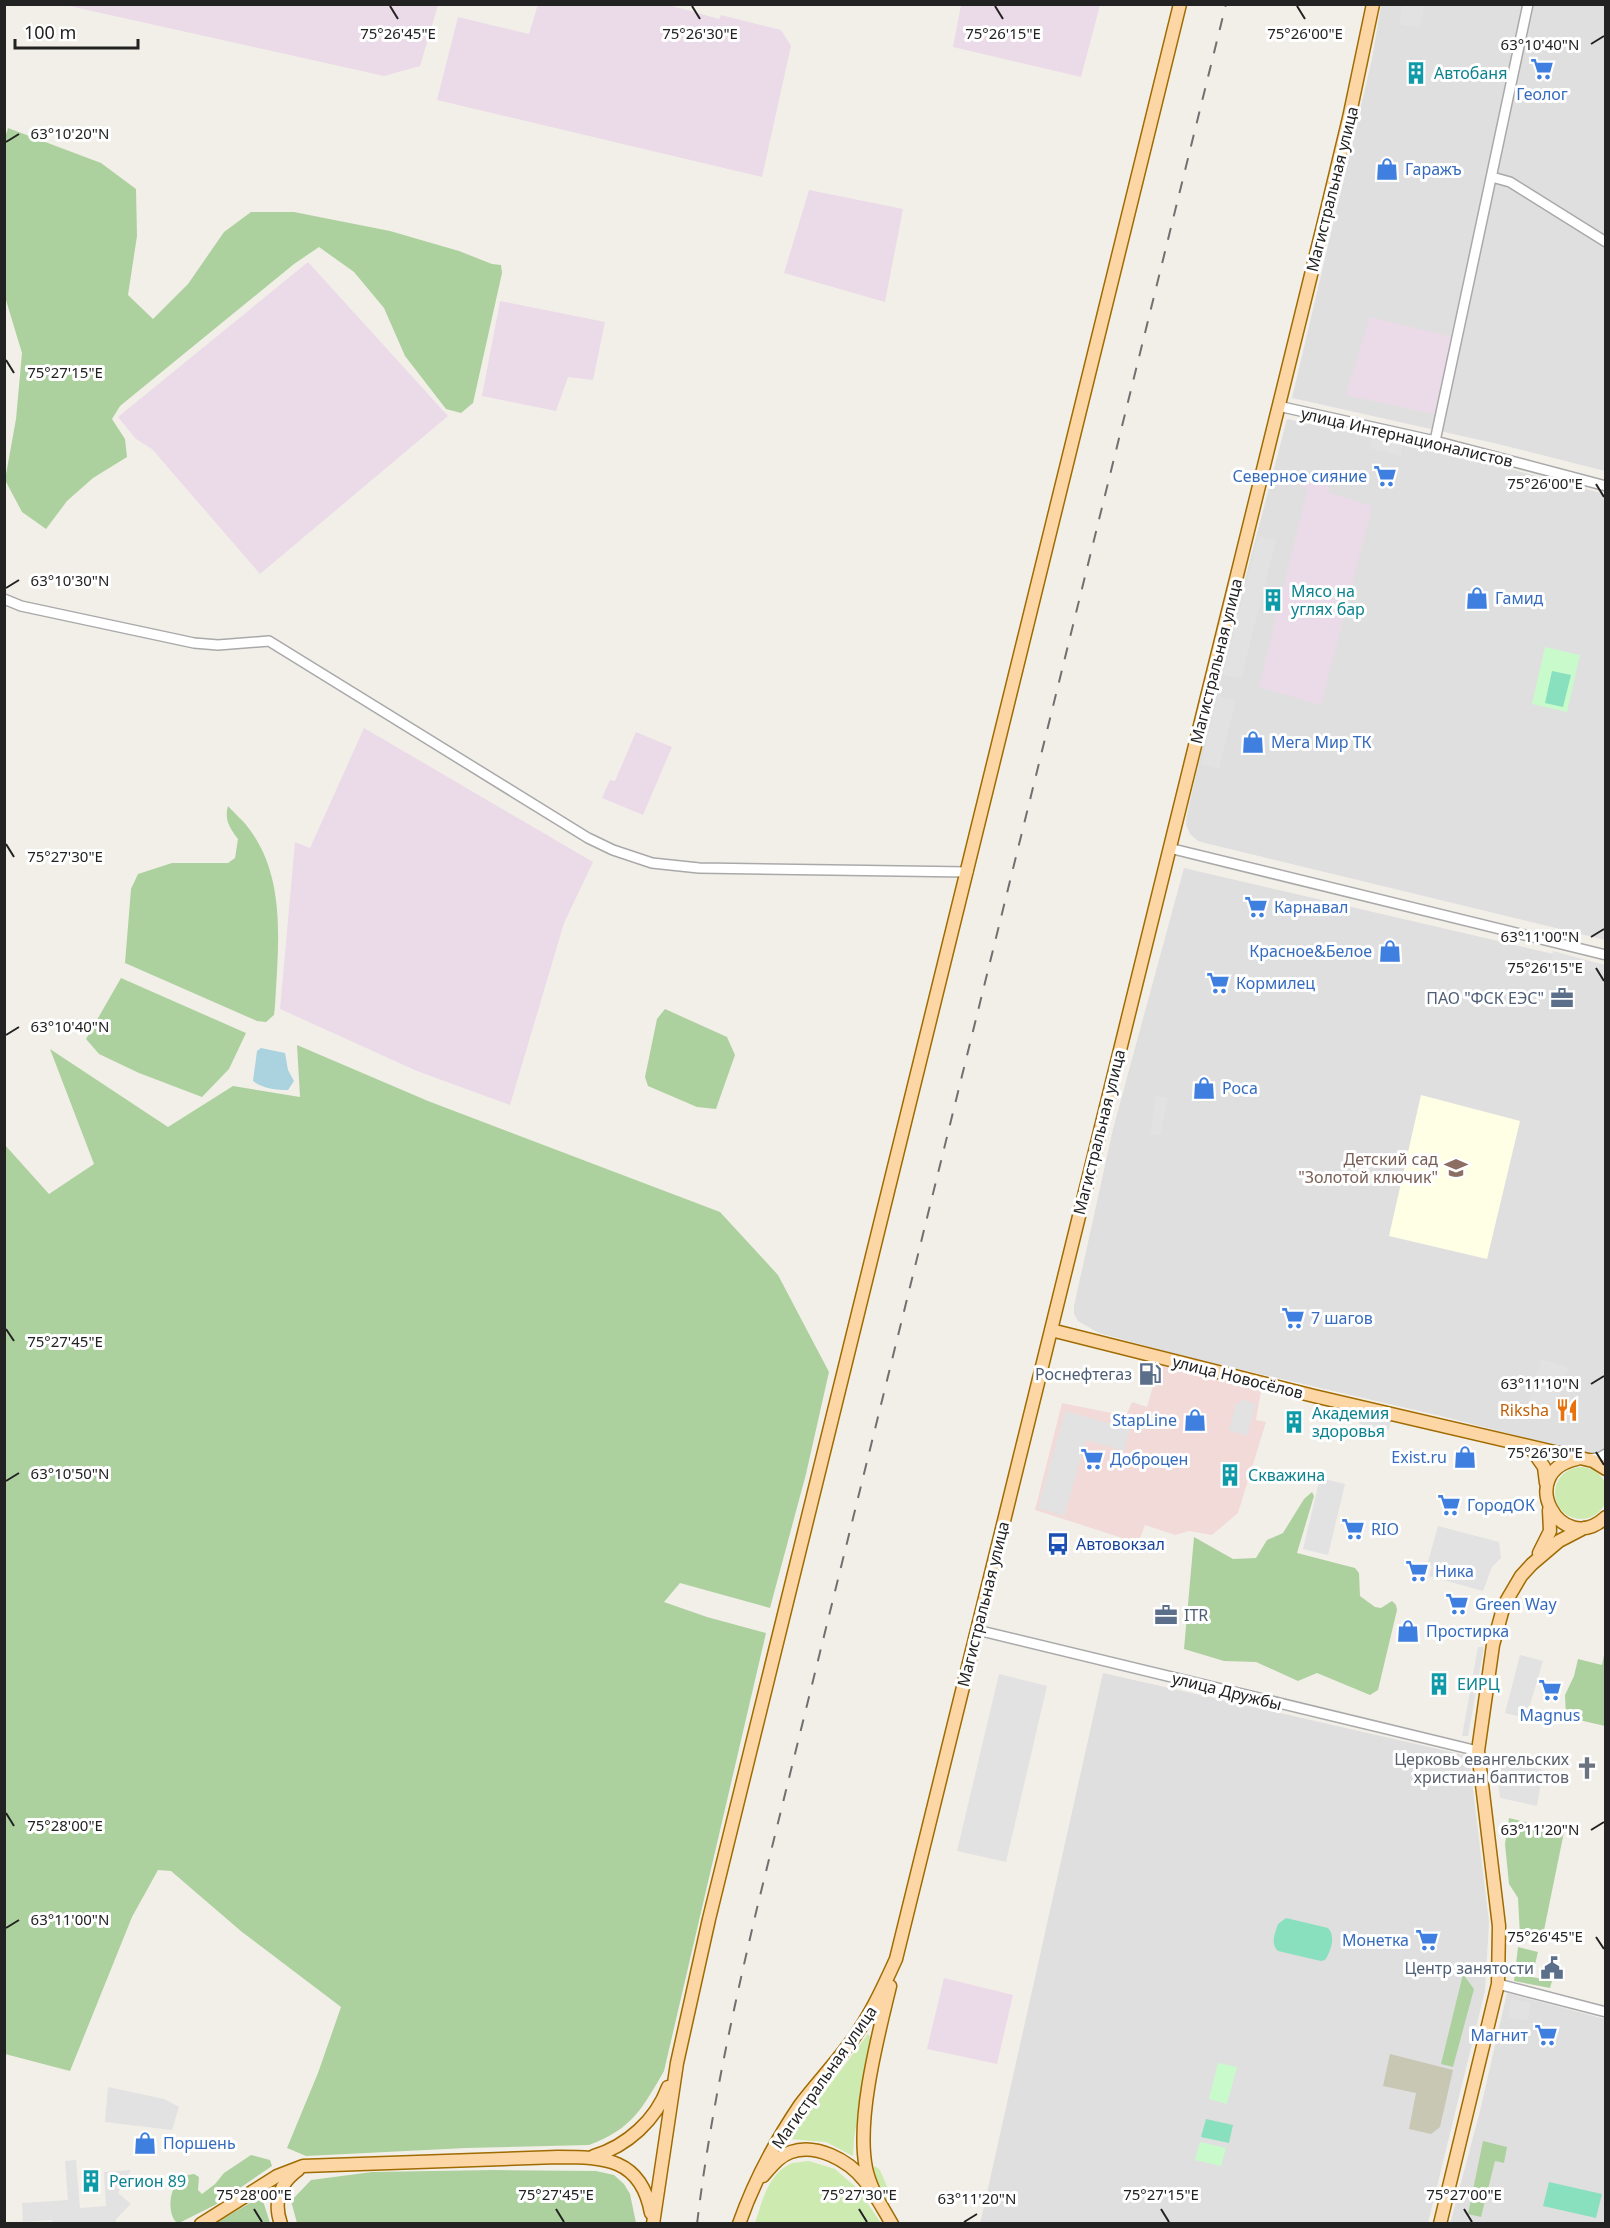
<svg xmlns="http://www.w3.org/2000/svg" width="1610" height="2228" font-family="'Noto Sans',sans-serif">
<style>
.residential{fill:#e0dfdf}
.commercial{fill:#f2dad9}
.industrial{fill:#ebdbe8}
.education{fill:#ffffe5}
.construction{fill:#c7c7b4}
.grass{fill:#cdebb0}
.forest{fill:#add19e}
.park{fill:#c8facc}
.pitch{fill:#88e0be}
.parking{fill:#e2e2e2}
.water{fill:#aad3df}
.lines{fill:none;stroke-linecap:round;stroke-linejoin:round}
.minor-casing{stroke:#a9a9a9;stroke-width:12}
.major-casing{stroke:#a06b00;stroke-width:15}
.minor{stroke:#fff;stroke-width:9}
.major{stroke:#fcd6a4;stroke-width:12}
.rail{stroke:#707070;stroke-width:2;stroke-dasharray:12 12;stroke-linecap:butt}
.ticks{fill:none;stroke:#222;stroke-width:2}
.labels{text-anchor:middle;dominant-baseline:central;stroke-width:6;stroke-linejoin:round;paint-order:stroke}
.culture-label{font-size:16px;fill:#0d838f;stroke:#fff;text-anchor:start}
.shop-label{font-size:16px;fill:#366cbe;stroke:#fff;text-anchor:start}
.street-label{font-size:16px;fill:#222;stroke:#fff}
.service-label{font-size:16px;fill:#4e5e75;stroke:#fff;text-anchor:end}
.education-label{font-size:16px;fill:#785e54;stroke:#fff;text-anchor:end}
.food-label{font-size:16px;fill:#c56008;stroke:#fff;text-anchor:end}
.transit-label{font-size:16px;fill:#164399;stroke:#fff;text-anchor:start}
.worship-label{font-size:16px;fill:#5b616d;stroke:#fff;text-anchor:end}
.ticks-label{font-size:15px;text-anchor:middle;fill:#222;stroke:#fff;stroke-width:6;stroke-linejoin:round;paint-order:stroke}
</style>
<rect width="100%" height="100%" fill="#f2efe9"/>
<!-- residential -->
<path class="residential" d="M1381,5H1605V471L1498,444L1292,398L1372,59Z
M1287,419L1460,456L1605,494V940L1209,844L1198,841L1190,834L1186,825L1187,814L1214,697Z
M1184,868L1605,966L1606,1446L1602,1454H1587L1445,1417L1187,1357L1099,1333L1078,1321L1074,1314V1306L1113,1129Z
M1103,1673L1469,1756L1489,1922L1485,1991L1428,2223L980,2224Z
M1507,1993L1605,2019V2223L1450,2224L1480,2111Z"/>
<!-- commercial -->
<path class="commercial" d="M1159,1365L1261,1391L1256,1420L1266,1422L1238,1513L1212,1535L1189,1531L1175,1535L1145,1525L1138,1543L1035,1510L1062,1403L1126,1416L1132,1402L1147,1407Z"/>
<!-- industrial -->
<path class="industrial" d="M538,4L669,5L719,19L721,15L781,30L791,46L762,177L437,100L458,17L529,34Z
M65,5H438L420,66L384,76Z
M961,5H1100L1081,77L953,47Z
M809,190L903,209L885,302L784,273Z
M308,262L448,416L260,574L152,449L136,439L118,417Z
M500,301L605,322L593,380L568,377L556,411L482,396Z
M1370,317L1452,337L1434,414L1346,395Z
M1304,474L1328,481L1329,493L1372,506L1321,705L1259,687L1308,488L1300,486Z
M364,728L593,862L564,923L510,1105L417,1071L280,1009L295,842L310,848Z
M636,732L672,747L643,815L602,798L610,780L615,781Z
M944,1978L1013,1995L997,2064L927,2049Z"/>
<!-- education -->
<path class="education" d="M1421,1095L1520,1121L1487,1259L1389,1236Z"/>
<!-- construction -->
<path class="construction" d="M1390,2054L1453,2070L1440,2127L1431,2134L1409,2129L1416,2093L1383,2086Z"/>
<!-- grass -->
<path class="grass" d="M1555 1493a26 26 0 1 1 52 0a26 26 0 1 1-52 0Z
M868,2034L871,2037L854,2138L853,2156L826,2142L789,2139Z
M809,2161L835,2169L857,2188L881,2223H755C762,2202 768,2174 790,2164C795,2162 803,2162 809,2161Z
M875,2166L880,2170L893,2200L889,2205L886,2204L872,2171Z"/>
<!-- forest -->
<path class="forest" d="M8,128L101,163L136,189L137,236L128,295L153,319L188,284L224,232L251,212H294L390,231L459,251L492,264L501,265L502,273L473,403L461,413L446,409L405,356L384,308L354,272L319,247L294,264L120,406L112,419L125,439L127,457L93,478L67,501L46,529L22,512L5,480L16,419L22,353L5,297L4,141Z
M228,806C235,814 244,821 250,830C287,880 278,948 275,1006L274,1015L266,1022L257,1021L125,963L131,889L138,874L172,863H228L235,858L238,839C230,828 224,820 228,806Z
M121,978L246,1033L229,1069L202,1097L139,1073L99,1054L86,1039Z
M665,1009L727,1037L735,1055L716,1109L697,1107L648,1086L645,1077L657,1019Z
M297,1045L428,1101L720,1212L778,1275L829,1372L806,1474L770,1608L680,1583L664,1602L707,1617L766,1633L664,2071C642,2109 632,2129 589,2145L466,2148L306,2156L287,2148L318,2073L341,2007L242,1932L171,1871L158,1870L132,1917L70,2071L5,2054V1145L49,1194L94,1164L50,1049L168,1127L233,1086L300,1097Z
M1312,1492L1314,1496L1297,1553L1355,1568L1359,1573L1360,1596L1375,1607L1381,1608L1392,1601L1396,1605L1397,1610L1378,1690L1370,1695L1317,1673L1298,1681L1256,1662L1224,1661L1184,1649L1194,1537L1233,1559L1256,1558L1267,1540L1283,1533L1304,1499Z
M1605,1650V1726L1566,1717L1565,1695L1574,1676L1578,1659L1602,1665Z
M1509,1818L1564,1832L1542,1940L1520,1936L1518,1898L1509,1884L1505,1844Z
M1518,1947L1538,1952L1532,1977L1552,1981L1550,1988L1514,1981Z
M1463,1974L1474,1989L1453,2067L1441,2064Z
M1483,2141L1507,2147L1504,2163L1495,2161L1481,2217L1468,2214Z
M251,2155L270,2160L272,2166L215,2205L179,2223L175,2221C167,2211 170,2187 180,2179C183,2175 189,2175 194,2174L199,2177L198,2190L202,2194L215,2184L224,2173Z
M493,2170L596,2171L614,2175L624,2184L630,2194L636,2223H297L291,2201L311,2180L372,2172Z
M255,2200L263,2201L270,2223H216Z"/>
<!-- park -->
<path class="park" d="M1545,647L1580,655L1567,712L1532,704Z
M1218,2063L1237,2067L1227,2104L1209,2099Z
M1200,2142L1226,2148L1221,2166L1195,2160Z"/>
<!-- pitch -->
<path class="pitch" d="M1552,671L1571,675L1563,707L1545,703Z
M1286,1918L1328,1928C1336,1936 1331,1951 1325,1960L1321,1961L1278,1951C1270,1944 1275,1933 1278,1924Z
M1206,2119L1233,2125L1229,2143L1201,2137Z
M1549,2182L1602,2194L1596,2218L1543,2206Z"/>
<!-- parking -->
<path class="parking" d="M1402,5H1424L1420,28L1399,24Z
M1373,436L1403,443L1401,456L1370,448Z
M1258,536L1276,540L1241,679L1223,675Z
M1218,696L1236,700L1219,769L1201,764Z
M1553,951L1605,965V975L1551,961Z
M1156,1096L1168,1098L1160,1136L1150,1134Z
M1541,1359L1568,1367L1555,1411L1529,1403Z
M1241,1399L1256,1404L1247,1436L1229,1430L1236,1403L1240,1404Z
M1362,1410L1392,1417L1389,1430L1359,1424Z
M1065,1411L1130,1429L1124,1451L1086,1440L1064,1516L1038,1508Z
M1320,1478L1345,1484L1328,1555L1303,1549Z
M1438,1526L1499,1542L1501,1558L1492,1567L1483,1591L1429,1576L1432,1566L1427,1565Z
M1478,1647H1484L1468,1736H1462Z
M1520,1655L1543,1661L1526,1718L1505,1713Z
M999,1674L1047,1686L1006,1862L957,1851Z
M1496,1760L1543,1770L1537,1806L1500,1798Z
M1511,1999L1531,2003L1527,2021L1508,2017Z
M108,2087L164,2099L179,2107L172,2130L105,2122Z
M76,2160L80,2208L106,2206L104,2172L131,2170L118,2193L131,2204L116,2219V2223H53L52,2220L23,2222L22,2203L68,2200L65,2161Z"/>
<!-- water -->
<path class="water" d="M261,1048L285,1053L288,1070L294,1081L288,1090C276,1090 263,1089 253,1081L257,1051Z"/>
<g class="lines">
<!-- minor casing -->
<g class="minor-casing">
<path id="minor" d="M1492,177L1510,182L1606,242
M1278,406L1435,441L1606,486
M1435,441L1528,4
M4,599L21,606L194,643L218,645L269,641L588,838L613,850L652,863L699,868L968,872
M1169,848L1606,955
M1588,1459L1599,1458L1606,1454
M977,1630L1478,1751
M1498,1984L1606,2012"/>
</g>
<!-- major casing -->
<g class="major-casing">
<path id="major" d="M1051,1330L1314,1396L1593,1461L1606,1469
M1530,1447L1544,1467L1546,1483
M1577,1459C1514,1472 1561,1559 1606,1517
M1539,1553L1550,1531L1549,1510
M594,2156C627,2146 656,2120 668,2087
M763,2176C771,2167 779,2156 791,2152C816,2143 848,2160 864,2180C875,2193 883,2209 892,2224
M877,2199C873,2189 868,2179 866,2168C856,2119 878,2036 890,1986
M201,2224L277,2176L303,2166L558,2157C604,2157 641,2158 651,2213
M281,2224C273,2202 280,2183 298,2170
M653,2224L677,2063L709,1919L1180,4
M739,2224C754,2181 775,2142 800,2105C815,2085 832,2067 847,2047C868,2020 882,1990 896,1959L1326,214L1349,118L1373,4
M1440,2224L1498,1984L1499,1926L1478,1751L1493,1645L1504,1605L1521,1576L1532,1564L1559,1541L1584,1528"/>
</g>
<!-- minor -->
<use href="#minor" class="minor"/>
<!-- major -->
<use href="#major" class="major"/>
<!-- rail -->
<path class="rail" d="M697,2224C710,2115 733,2010 758,1904L1226,4"/>
</g>
<!-- ticks -->
<path class="ticks" d="M390,6L398,19M692,6L700,19M995,6L1003,19M1297,6L1305,19M1591,44L1604,36M6,142L19,134M6,360L14,373M1596,484L1604,497M6,588L19,580M6,844L14,857M1591,937L1604,929M1596,968L1604,981M6,1035L19,1027M6,1329L14,1341M1591,1384L1604,1376M1596,1452L1604,1465M6,1481L19,1473M6,1813L14,1826M1591,1830L1604,1822M6,1928L19,1920M1596,1937L1604,1949M254,2209L262,2222M556,2209L564,2222M859,2209L867,2222M1161,2209L1169,2222M1464,2209L1472,2222M964,2222L977,2214"/>
<!-- icons -->
<defs>
<g id="supermarket-bare" transform="scale(1.8)"><path d="M-6-5.5h2.5l.6 2H6L4.5 2H-2.5L-4.4-4H-6ZM-1.5 3.2a1.3 1.3 0 1 0 .1 0ZM3 3.2a1.3 1.3 0 1 0 .1 0Z" fill="#3f7fe0" stroke="#fff" stroke-width="2.5" paint-order="stroke"/></g>
<g id="building-bare" transform="scale(1.8)"><path d="M-4-6H4V6H1V3H-1V6H-4ZM-2.5-4.3h1.7v1.8h-1.7ZM.8-4.3h1.7v1.8H.8ZM-2.5-1h1.7V.8h-1.7ZM.8-1h1.7V.8H.8Z" fill="#0f9aa8" stroke="#fff" stroke-width="2.5" paint-order="stroke"/></g>
<g id="shop-bare" transform="scale(1.8)"><path d="M-5-2.5h2.3a2.7 3.5 0 0 1 5.4 0H5L5.5 6h-11ZM-1.5-2.5h3a1.5 2.3 0 0 0-3 0Z" fill="#3f7fe0" stroke="#fff" stroke-width="2.5" paint-order="stroke"/></g>
<g id="office-bare" transform="scale(1.8)"><path d="M-6-3h4V-5.5h4V-3h4V5H-6ZM-1-4.5V-3h2v-1.5ZM-6 0V1H6V0Z" fill="#5c6f8a" stroke="#fff" stroke-width="2.5" paint-order="stroke"/></g>
<g id="school-bare" transform="scale(1.8)"><path d="M0-5L7-2L0 1L-7-2ZM-4 1L0 2.5L4 1V4Q0 6-4 4Z" fill="#8d6e63" stroke="#fff" stroke-width="2.5" paint-order="stroke"/></g>
<g id="fuel-bare" transform="scale(1.8)"><path d="M-5.5-6h7V0h2V4h1.3V-2.5L3-4.5l.8-.8L6-3V5H2.5V1h-1V6h-7ZM-4.2-4.7v3.2H.2V-4.7Z" fill="#5c6f8a" stroke="#fff" stroke-width="2.5" paint-order="stroke"/></g>
<g id="restaurant-bare" transform="scale(1.8)"><path d="M-5-6h1v4h1v-4h1v4h1v-4h1v5L-1.5 .5V6h-2V.5L-5-1ZM5-6V6H3V1.5H1.5Q1.5-4 5-6Z" fill="#e8710a" stroke="#fff" stroke-width="2.5" paint-order="stroke"/></g>
<g id="bus-bare" transform="scale(1.8)"><path d="M-5-6H5V4H4V6H2V4H-2V6H-4V4H-5ZM-3.5-4V0h7V-4ZM-3.5 1.2v1.5H-2V1.2ZM2 1.2v1.5H3.5V1.2Z" fill="#1a4fb4" stroke="#fff" stroke-width="2.5" paint-order="stroke"/></g>
<g id="church-bare" transform="scale(1.8)"><path d="M-1.2-6h2.4v3.5h3.3v2.4h-3.3V6h-2.4V-.1h-3.3v-2.4h3.3Z" fill="#6b7280" stroke="#fff" stroke-width="2.5" paint-order="stroke"/></g>
<g id="civic-bare" transform="scale(1.8)"><path d="M-.6-6.5H3V-4.5H.6V-3L4-1V1h2V6H-6V1h2V-1L-.6-3ZM-1.2 2.5V6h2.4V2.5Z" fill="#5c6f8a" stroke="#fff" stroke-width="2.5" paint-order="stroke"/></g>
</defs>
<g fill-rule="evenodd">
<use href="#supermarket-bare" x="1542" y="69"/>
<use href="#building-bare" x="1416" y="73"/>
<use href="#shop-bare" x="1387" y="169"/>
<use href="#supermarket-bare" x="1385" y="476"/>
<use href="#shop-bare" x="1477" y="598"/>
<use href="#building-bare" x="1273" y="600"/>
<use href="#shop-bare" x="1253" y="742"/>
<use href="#supermarket-bare" x="1256" y="907"/>
<use href="#shop-bare" x="1390" y="951"/>
<use href="#supermarket-bare" x="1218" y="983"/>
<use href="#office-bare" x="1562" y="998"/>
<use href="#shop-bare" x="1204" y="1088"/>
<use href="#school-bare" x="1456" y="1168"/>
<use href="#supermarket-bare" x="1293" y="1318"/>
<use href="#fuel-bare" x="1150" y="1374"/>
<use href="#restaurant-bare" x="1567" y="1410"/>
<use href="#shop-bare" x="1195" y="1420"/>
<use href="#building-bare" x="1294" y="1422"/>
<use href="#shop-bare" x="1465" y="1457"/>
<use href="#supermarket-bare" x="1092" y="1459"/>
<use href="#building-bare" x="1230" y="1475"/>
<use href="#supermarket-bare" x="1449" y="1505"/>
<use href="#supermarket-bare" x="1353" y="1529"/>
<use href="#bus-bare" x="1058" y="1544"/>
<use href="#supermarket-bare" x="1417" y="1571"/>
<use href="#supermarket-bare" x="1457" y="1604"/>
<use href="#office-bare" x="1166" y="1615"/>
<use href="#shop-bare" x="1408" y="1631"/>
<use href="#building-bare" x="1439" y="1684"/>
<use href="#supermarket-bare" x="1550" y="1690"/>
<use href="#church-bare" x="1587" y="1768"/>
<use href="#supermarket-bare" x="1427" y="1940"/>
<use href="#civic-bare" x="1552" y="1968"/>
<use href="#supermarket-bare" x="1546" y="2035"/>
<use href="#shop-bare" x="145" y="2143"/>
<use href="#building-bare" x="91" y="2181"/>
</g>
<g class="labels">
<!-- culture labels -->
<g class="culture-label">
<text x="1434" y="73">Автобаня</text>
<text x="1291" y="591">Мясо на<tspan x="1291" dy="18">углях бар</tspan></text>
<text x="1312" y="1413">Академия<tspan x="1312" dy="18">здоровья</tspan></text>
<text x="1248" y="1475">Скважина</text>
<text x="1457" y="1684">ЕИРЦ</text>
<text x="109" y="2181">Регион 89</text>
</g>
<!-- shop labels -->
<g class="shop-label">
<text x="1542" y="94" text-anchor="middle">Геолог</text>
<text x="1405" y="169">Гаражъ</text>
<text x="1367" y="476" text-anchor="end">Северное сияние</text>
<text x="1495" y="598">Гамид</text>
<text x="1271" y="742">Мега Мир ТК</text>
<text x="1274" y="907">Карнавал</text>
<text x="1372" y="951" text-anchor="end">Красное&amp;Белое</text>
<text x="1236" y="983">Кормилец</text>
<text x="1222" y="1088">Роса</text>
<text x="1311" y="1318">7 шагов</text>
<text x="1177" y="1420" text-anchor="end">StapLine</text>
<text x="1447" y="1457" text-anchor="end">Exist.ru</text>
<text x="1110" y="1459">Доброцен</text>
<text x="1467" y="1505">ГородОК</text>
<text x="1371" y="1529">RIO</text>
<text x="1435" y="1571">Ника</text>
<text x="1475" y="1604">Green Way</text>
<text x="1426" y="1631">Простирка</text>
<text x="1550" y="1715" text-anchor="middle">Magnus</text>
<text x="1409" y="1940" text-anchor="end">Монетка</text>
<text x="1528" y="2035" text-anchor="end">Магнит</text>
<text x="163" y="2143">Поршень</text>
</g>
<!-- street labels -->
<g class="street-label">
<text transform="translate(1332 189) rotate(-76)">Магистральная улица</text>
<text transform="translate(1407 437) rotate(13)">улица Интернационалистов</text>
<text transform="translate(1216 661) rotate(-76)">Магистральная улица</text>
<text transform="translate(1099 1132) rotate(-76)">Магистральная улица</text>
<text transform="translate(1238 1377) rotate(14)">улица Новосёлов</text>
<text transform="translate(983 1604) rotate(-76)">Магистральная улица</text>
<text transform="translate(1227 1691) rotate(14)">улица Дружбы</text>
<text transform="translate(824 2077) rotate(-55)">Магистральная улица</text>
</g>
<!-- service labels -->
<g class="service-label">
<text x="1544" y="998">ПАО "ФСК ЕЭС"</text>
<text x="1132" y="1374">Роснефтегаз</text>
<text x="1184" y="1615" text-anchor="start">ITR</text>
<text x="1534" y="1968">Центр занятости</text>
</g>
<!-- education labels -->
<g class="education-label">
<text x="1438" y="1159">Детский сад<tspan x="1438" dy="18">"Золотой ключик"</tspan></text>
</g>
<!-- food labels -->
<g class="food-label">
<text x="1549" y="1410">Riksha</text>
</g>
<!-- transit labels -->
<g class="transit-label">
<text x="1076" y="1544">Автовокзал</text>
</g>
<!-- worship labels -->
<g class="worship-label">
<text x="1569" y="1759">Церковь евангельских<tspan x="1569" dy="18">христиан баптистов</tspan></text>
</g>
</g>
<g class="ticks-label">
<text x="398" y="39">75°26'45"E</text>
<text x="700" y="39">75°26'30"E</text>
<text x="1003" y="39">75°26'15"E</text>
<text x="1305" y="39">75°26'00"E</text>
<text x="1540" y="50">63°10'40"N</text>
<text x="70" y="139">63°10'20"N</text>
<text x="65" y="378">75°27'15"E</text>
<text x="1545" y="489">75°26'00"E</text>
<text x="70" y="586">63°10'30"N</text>
<text x="65" y="862">75°27'30"E</text>
<text x="1540" y="942">63°11'00"N</text>
<text x="1545" y="973">75°26'15"E</text>
<text x="70" y="1032">63°10'40"N</text>
<text x="65" y="1347">75°27'45"E</text>
<text x="1540" y="1389">63°11'10"N</text>
<text x="1545" y="1458">75°26'30"E</text>
<text x="70" y="1479">63°10'50"N</text>
<text x="65" y="1831">75°28'00"E</text>
<text x="1540" y="1835">63°11'20"N</text>
<text x="70" y="1925">63°11'00"N</text>
<text x="1545" y="1942">75°26'45"E</text>
<text x="254" y="2200">75°28'00"E</text>
<text x="556" y="2200">75°27'45"E</text>
<text x="859" y="2200">75°27'30"E</text>
<text x="1161" y="2200">75°27'15"E</text>
<text x="1464" y="2200">75°27'00"E</text>
<text x="977" y="2204">63°11'20"N</text>
</g>
<!-- border -->
<rect width="1610" height="2228" fill="none" stroke="#222222" stroke-width="12"/>
<!-- scale -->
<path d="M15 39v9h123v-9" fill="none" stroke="#222222" stroke-width="3"/>
<text x="24" y="39" font-size="18" fill="#222222" stroke="#ffffff" stroke-width="4.5" paint-order="stroke">100 m</text>
</svg>
